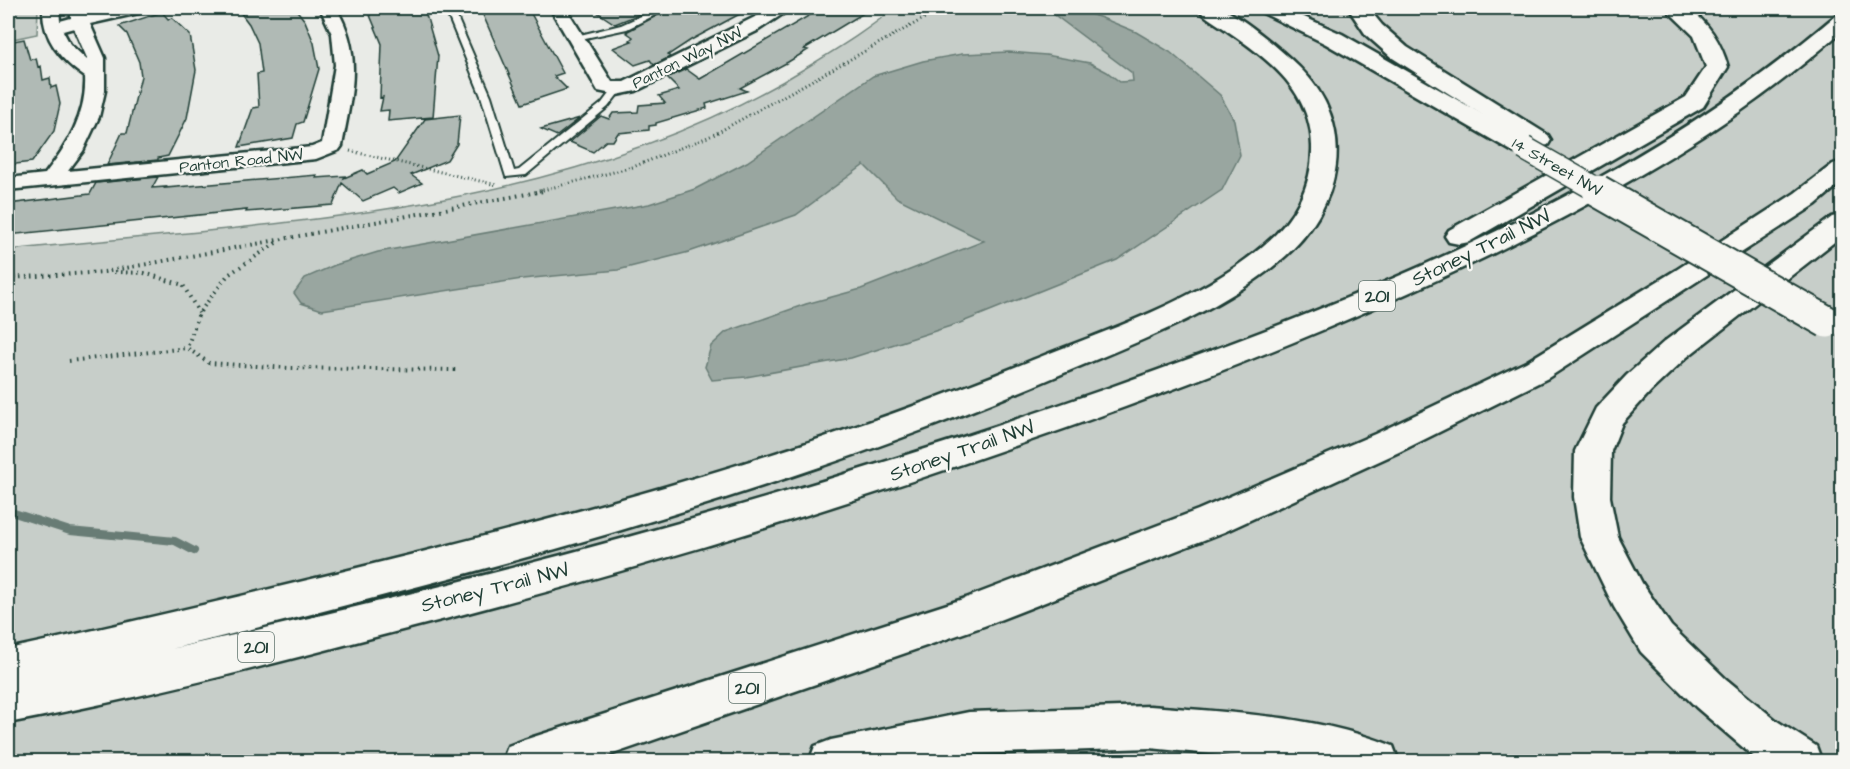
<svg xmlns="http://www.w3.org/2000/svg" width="1850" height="769" font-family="'Architects Daughter',sans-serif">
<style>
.green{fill:#c7cec9;stroke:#73867e;stroke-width:1.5}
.water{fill:#99a6a0;stroke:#687c75;stroke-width:1.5}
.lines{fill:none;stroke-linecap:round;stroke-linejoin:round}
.stream{stroke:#687c75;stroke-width:8}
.building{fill:#b0bab5;stroke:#1f3d34;stroke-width:1.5}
.lane-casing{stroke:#1f3d34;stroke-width:4}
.street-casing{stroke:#1f3d34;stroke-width:5}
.secondary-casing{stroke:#1f3d34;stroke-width:5}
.highway-casing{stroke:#1f3d34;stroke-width:5}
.path-far1{stroke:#1f3d34;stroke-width:3;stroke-dasharray:1 3;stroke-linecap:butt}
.path{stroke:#1f3d34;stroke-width:4;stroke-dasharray:1.5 4.5;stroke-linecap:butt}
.lane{fill:#f6f6f2;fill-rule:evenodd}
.street{fill:#f6f6f2;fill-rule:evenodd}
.secondary{fill:#f6f6f2;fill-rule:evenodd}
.highway{fill:#f6f6f2;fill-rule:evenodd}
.secondary-bridge-far1-casing{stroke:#1f3d34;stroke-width:26;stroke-linecap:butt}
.secondary-bridge-casing{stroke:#1f3d34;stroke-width:35;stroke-linecap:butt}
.secondary-bridge-far1{stroke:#f6f6f2;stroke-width:23}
.secondary-bridge{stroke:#f6f6f2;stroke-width:31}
.labels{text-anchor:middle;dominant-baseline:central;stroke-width:4.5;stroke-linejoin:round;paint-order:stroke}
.far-street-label{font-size:16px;fill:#1f3d34;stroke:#f6f6f2}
.shield{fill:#f6f6f2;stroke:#60746d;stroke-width:1.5}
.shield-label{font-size:18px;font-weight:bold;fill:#1f3d34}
.street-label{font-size:20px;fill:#1f3d34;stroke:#f6f6f2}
</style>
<rect width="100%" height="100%" fill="#e9ebe7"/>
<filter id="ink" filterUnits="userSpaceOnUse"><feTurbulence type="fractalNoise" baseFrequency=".0167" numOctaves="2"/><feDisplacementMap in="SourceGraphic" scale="12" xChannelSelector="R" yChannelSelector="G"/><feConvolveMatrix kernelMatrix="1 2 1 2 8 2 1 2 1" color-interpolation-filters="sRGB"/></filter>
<g filter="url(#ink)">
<!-- green -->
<path class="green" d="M8,8H38L37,34L8,40Z
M894,8H1842V761H8V250C280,222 569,215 809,66C838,48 868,30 894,8Z"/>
<!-- water -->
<path class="water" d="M1059,8L1074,9L1102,18L1136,32L1170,52L1220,95L1234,120L1240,155L1222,190L1117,260L960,323L851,358L746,377L712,380L705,367L711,346L726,332L806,304L861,289L984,241L897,198L864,165L796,215L689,252L618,270L522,279L322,310L301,303L294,293L305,278L335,265L378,252L649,204L695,189L747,162L873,76L923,61L962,54L1009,52L1046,55L1090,63L1107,72L1120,82L1133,81L1132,73L1052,13Z"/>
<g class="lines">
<!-- stream -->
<path class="stream" d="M8,511L70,531L175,541L194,551"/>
</g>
<!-- building -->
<path class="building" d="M237,8H295L305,21L314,43L319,69L303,122L297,124L293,138L239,147L253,108L259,107L257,74L262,73L258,43L249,24Z
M367,8H424L438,56L433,117L388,121L389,110L380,111L383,97L380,98L382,44Z
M480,8H528L563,73L554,76L567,89L522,104Z
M591,8H655L615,24Z
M671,8H751L691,40L668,55L670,57L654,65L650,60L635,65L613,48L632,41L630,40L633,37L626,32Z
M822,8H872L804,49L808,50L788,62L740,88L747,91L706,104L707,108L656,123V125L649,126V130L618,133L613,141H606L593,152L570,142L601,116L609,119L613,113L638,112L639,105L665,103L659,96L679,90L667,78L686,69L700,79Z
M162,12L168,19L172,18L190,35L196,70L187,118L168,156L158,158V160L107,165L122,133H127L141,76L139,62L127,34L119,26Z
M24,39L30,60L36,58L38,67L41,66L43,80L50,78L51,88L56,86L60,104L54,131L32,162L8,165V42Z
M460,115L457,144L447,160L411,175L422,183L399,193L393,188L363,201L342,183L333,205L246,212L247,210L8,235V204L90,194L96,183L158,177L152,188L166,187L165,188L317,175L316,178L345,176L344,178L363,170L367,174L395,162L425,119Z
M580,118L557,136L541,129Z"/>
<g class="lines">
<!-- lane casing -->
<g class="lane-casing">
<path id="lane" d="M445,8H453L491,96L514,171L519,170L602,103L614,87L622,89L608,107L526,175L506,177L481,96Z
M659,8H669L627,29L576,40L572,37L621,25Z"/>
</g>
<!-- street casing -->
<g class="street-casing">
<path id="street" d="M43,8H59L60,21L71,18V8H87L88,14L118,8H145L143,12L90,24L105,58V91L99,117L83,151L68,171L312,147L322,143L335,65L332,34L320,8H336C364,54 351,96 342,146L339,150L316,159L8,190V178L45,174C67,146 87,114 85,77C61,60 42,39 43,8ZM74,28L87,58V60L70,44L63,31Z
M550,8H566L612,82H624L773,8H792L757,31L636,91L617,95L598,91Z"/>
</g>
<!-- secondary casing -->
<g class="secondary-casing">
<path id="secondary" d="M1258,8H1284L1342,34L1533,143L1537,148L1533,153L1524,156L1515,153L1326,44L1261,12Z"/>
</g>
<!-- highway casing -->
<g class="highway-casing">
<path id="highway" d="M1197,8C1203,8 1213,6 1219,8C1237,12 1285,53 1299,67C1360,126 1342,209 1281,260C1217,314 1133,343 1057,376C772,498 471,575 171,649C488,580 802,495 1108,388C1363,298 1628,193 1835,16L1842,14V31C1738,124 1617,192 1492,254C1343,326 1188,386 1032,440C816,516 597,581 375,637C254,669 131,700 8,723V649C147,619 285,586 422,552C629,500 833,442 1030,361C1107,330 1201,300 1264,245C1294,220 1313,186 1312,146C1311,92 1270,60 1229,32C1218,24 1206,18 1197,8Z
M1348,8H1368L1382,25L1407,47L1548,135L1551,140L1548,145L1539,147L1530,145L1391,57L1366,35Z
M1665,8H1688C1709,23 1721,42 1728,67L1703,107L1469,242L1459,244L1449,242L1445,236L1449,230L1686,97L1706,67L1694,36Z
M1842,161V182L1815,205L1548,378L1399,452L1224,532L984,626L590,762H502L508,746L524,740L966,598L1198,510L1375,434L1526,362L1676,270L1795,193L1833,164Z
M1842,215V236L1687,357L1651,391L1622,423L1611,451L1610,497L1618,537L1642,583L1671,626L1726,679L1777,721L1816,746L1822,762H1760L1696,707L1641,652L1614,607L1580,537L1574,497L1575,451L1596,408L1627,375L1665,341L1832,217Z
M1150,706C1231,713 1316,715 1393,746L1399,762H1289L1150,748L969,754L935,762H809L815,746L831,740L969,712Z"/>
</g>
<!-- path-far1 -->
<path class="path-far1" d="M350,151L497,185
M535,192L633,167L713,135L943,8"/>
<!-- path -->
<path class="path" d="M276,243L228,275L199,313L187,348L209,363L289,368L456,370
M114,272L144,273L183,285L199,313
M8,278L104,272L543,191
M69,361L187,348"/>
<!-- lane -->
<use href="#lane" class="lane"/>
<!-- street -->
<use href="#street" class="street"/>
<!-- secondary -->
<use href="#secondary" class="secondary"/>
<!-- highway -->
<use href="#highway" class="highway"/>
<!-- secondary-bridge-far1 casing -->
<g class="secondary-bridge-far1-casing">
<path id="secondary-bridge-far1" d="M1524,148L1601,192"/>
</g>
<!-- secondary-bridge casing -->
<g class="secondary-bridge-casing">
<path id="secondary-bridge" d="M1598,191L1827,322"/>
</g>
<!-- secondary-bridge-far1 -->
<use href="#secondary-bridge-far1" class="secondary-bridge-far1"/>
<!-- secondary-bridge -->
<use href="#secondary-bridge" class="secondary-bridge"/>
</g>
</g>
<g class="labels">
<!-- far-street labels -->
<g class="far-street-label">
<text transform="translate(687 58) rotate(-26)">Panton Way NW</text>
<text transform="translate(241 161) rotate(-6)">Panton Road NW</text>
<text transform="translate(1557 167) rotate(30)">14 Street NW</text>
</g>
<!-- shield labels -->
<g class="shield">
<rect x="1359" y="281" width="36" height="30" rx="4.5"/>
<rect x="238" y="632" width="36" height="30" rx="4.5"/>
<rect x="729" y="673" width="36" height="30" rx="4.5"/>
</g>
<g class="shield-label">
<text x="1377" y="296">201</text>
<text x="256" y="647">201</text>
<text x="747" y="688">201</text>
</g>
<!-- street labels -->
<g class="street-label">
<text transform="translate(1481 248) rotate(-26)">Stoney Trail NW</text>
<text transform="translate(962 451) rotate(-19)">Stoney Trail NW</text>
<text transform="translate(495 588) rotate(-14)">Stoney Trail NW</text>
</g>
</g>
<!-- margin -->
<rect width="1850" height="769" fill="none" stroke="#f6f6f2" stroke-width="30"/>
<rect x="15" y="15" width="1820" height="739" fill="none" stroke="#1f3d34" stroke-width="2" filter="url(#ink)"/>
</svg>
